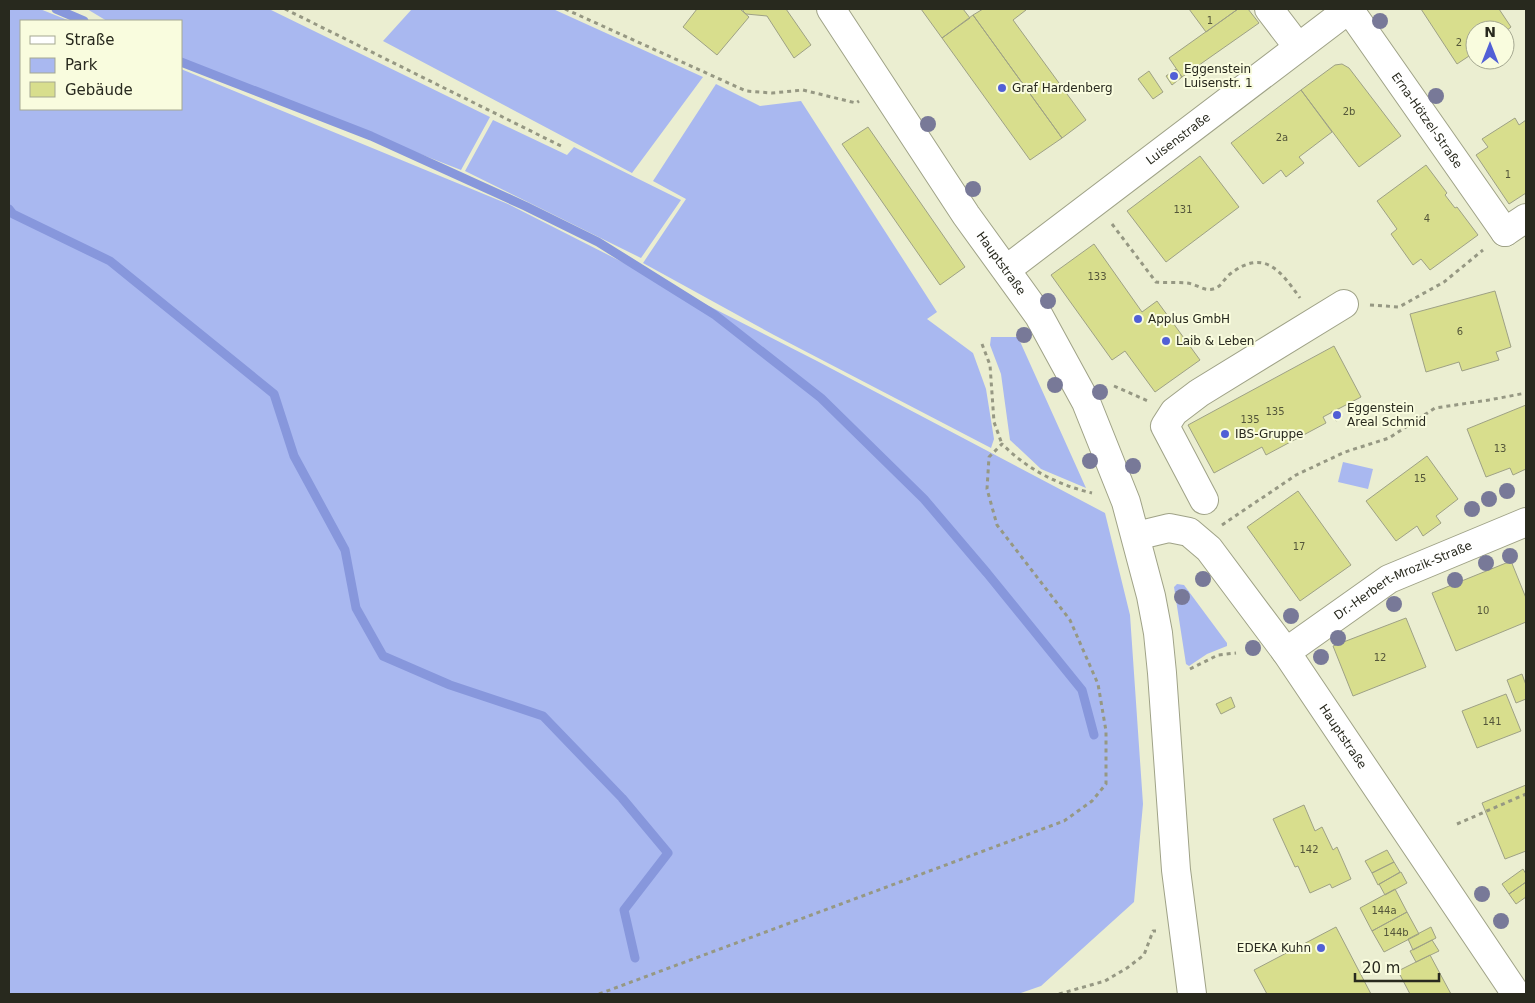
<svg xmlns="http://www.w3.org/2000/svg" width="1535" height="1003" font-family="'DejaVu Sans',sans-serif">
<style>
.green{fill:#a9b8f0}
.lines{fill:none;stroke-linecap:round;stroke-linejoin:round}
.stream{stroke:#8797dc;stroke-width:9}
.building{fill:#d8de8d;stroke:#9ea185}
.minor-casing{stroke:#9fa287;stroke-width:30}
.path{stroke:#969883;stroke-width:3;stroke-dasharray:4 4;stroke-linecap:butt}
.minor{stroke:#fff;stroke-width:28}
.tree{fill:#787998}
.poi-dot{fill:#5160d6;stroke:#f9fcde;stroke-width:2}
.labels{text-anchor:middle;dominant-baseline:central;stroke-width:4;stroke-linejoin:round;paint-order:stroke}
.number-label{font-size:10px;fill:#54563a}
.poi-label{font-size:12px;fill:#28291e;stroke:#f9fcde;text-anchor:start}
.street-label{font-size:12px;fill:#28291e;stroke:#f9fcde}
</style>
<rect width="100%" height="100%" fill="#ebeed1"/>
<!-- green -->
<path class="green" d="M9,9H40L70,21H21V109H181V69L508,204L817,361L1105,513L1130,615L1143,804L1134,902L1041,986L1018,994H9Z
M87,9H269L490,117L461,170L181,60V21H107Z
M412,9H553L703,77L632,173L383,41Z
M716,84L760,106L801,101L937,312L927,319L973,353L986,389L994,439L991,448L774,335L643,263L686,199L653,181Z
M493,120L567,155L574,147L681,200L641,258L465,171Z
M991,337H1018L1086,488L1041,469L1010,440L1001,374L990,345Z
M1343,462L1373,469L1368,489L1338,482Z
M1177,584L1184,585L1227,643V646L1207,654L1189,666L1186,664L1174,587Z"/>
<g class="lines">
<!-- stream -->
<path class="stream" d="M56,9L84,21
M181,62L371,136L525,206L598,242L715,315L821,398L924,499L987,573L1082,690L1094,735
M9,209L13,214L110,261L274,394L294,456L345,550L356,608L383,656L450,685L543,716L622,798L668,853L624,910L635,958"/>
</g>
<!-- building -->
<path class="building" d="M697,9H740L749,17L717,55L683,27Z
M743,9H786L811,45L794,58L767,16L746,14L743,11Z
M921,9H963L970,18L942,38Z
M983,9H1025L1026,10L1013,20L1086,120L1062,138L973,15Z
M1189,9H1238L1206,32Z
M1238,9H1248L1259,23L1182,77L1169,58Z
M1421,9H1499L1511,27L1505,32V30H1475V52L1457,64Z
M973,15L1062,138L1030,160L942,38Z
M1342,64L1349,68L1401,136L1359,167L1301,90L1335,65Z
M1176,69L1182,77L1172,85L1166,76Z
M1149,71L1163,92L1153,99L1138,79Z
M1301,90L1332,132L1299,157L1304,163L1286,177L1281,170L1263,184L1231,143Z
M1515,118L1519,125L1526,120V193L1509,204L1476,155L1488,147L1482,139Z
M868,127L965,267L940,285L842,144Z
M1200,156L1239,207L1166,262L1127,211Z
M1426,165L1447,193L1445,195L1455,208L1457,207L1478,235L1430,270L1421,259L1413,265L1391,234L1397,229L1377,201Z
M1094,244L1142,312L1157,301L1200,360L1155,392L1125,351L1112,360L1051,275Z
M1495,291L1511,347L1496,352L1499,360L1462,371L1459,362L1426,372L1410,314Z
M1334,346L1361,397L1323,417L1326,423L1266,455L1262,447L1214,473L1188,425Z
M1526,405V469L1513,475L1510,468L1486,477L1467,429Z
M1338,409L1342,417L1336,421L1331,412Z
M1427,456L1458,499L1436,516L1441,523L1423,536L1417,526L1396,541L1366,501Z
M1298,491L1351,565L1300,601L1247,527Z
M1511,561L1526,598V622L1456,651L1432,593Z
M1406,618L1426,667L1353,696L1333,646Z
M1522,674L1526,685V699L1516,703L1507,680Z
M1506,694L1521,731L1477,748L1462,711Z
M1231,697L1235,707L1221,714L1216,704Z
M1526,785V851L1505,859L1482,803Z
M1304,805L1315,831L1322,827L1333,850L1337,847L1351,879L1332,888L1330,884L1310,893L1298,866L1295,867L1273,819Z
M1387,850L1394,862L1372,873L1365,861Z
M1394,862L1400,872L1378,885L1372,873Z
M1523,869L1526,874V882L1509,894L1502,884Z
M1401,872L1407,883L1385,895L1379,884Z
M1526,882V897L1516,904L1509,894Z
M1395,889L1407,912L1372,931L1360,908Z
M1407,912L1419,934L1384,952L1372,931Z
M1336,927L1371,994H1267L1254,970Z
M1431,927L1436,938L1413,950L1408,939Z
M1432,940L1439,951L1416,962L1410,951Z
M1430,955L1451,994H1410L1398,971Z"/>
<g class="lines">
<!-- minor casing -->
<g class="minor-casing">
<g id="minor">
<path id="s1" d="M831,9L966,215L1039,316L1086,402L1126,502L1151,596L1158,633L1162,673L1176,870L1192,994"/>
<path d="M1269,9L1298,47"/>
<path id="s2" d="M1349,9L1505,232"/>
<path d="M1505,232L1526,218"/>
<path id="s3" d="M1007,269L1349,9"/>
<path d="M1204,500L1165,426L1174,412L1199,393L1344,304"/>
<path id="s4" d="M1136,536L1169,528L1189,532L1209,549L1286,652L1516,994"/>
<path id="s5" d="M1286,652L1389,579L1526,522"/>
</g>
</g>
<!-- path -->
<path class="path" d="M285,9L561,146
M565,9L746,91L772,93L803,90L856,103L859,101
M1112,224L1156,282C1166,283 1177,282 1187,283C1197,284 1205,293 1216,288C1221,286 1225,278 1230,274C1264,248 1280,270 1300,298
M1370,305L1399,307L1444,282L1483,250
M982,344L990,365L994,422L1002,444
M1114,386L1148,401
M1222,525L1296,475L1345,452L1389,438L1435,408L1489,400L1526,393
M1190,669L1218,655L1236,653
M1457,824L1526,794
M599,994L1064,821L1092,801L1106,784V731L1098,684L1070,620L997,525L987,489L989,457L1002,444C1027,469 1058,485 1092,493
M1059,994L1105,981L1127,968L1144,955L1153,931H1156"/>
<!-- minor -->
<use href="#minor" class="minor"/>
</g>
<!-- trees -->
<g class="tree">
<circle cx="1380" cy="21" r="8"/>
<circle cx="1436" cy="96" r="8"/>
<circle cx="928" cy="124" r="8"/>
<circle cx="973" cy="189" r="8"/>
<circle cx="1048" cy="301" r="8"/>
<circle cx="1024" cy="335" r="8"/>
<circle cx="1055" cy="385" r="8"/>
<circle cx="1100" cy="392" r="8"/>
<circle cx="1090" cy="461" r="8"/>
<circle cx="1133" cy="466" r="8"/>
<circle cx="1507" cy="491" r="8"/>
<circle cx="1489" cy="499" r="8"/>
<circle cx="1472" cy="509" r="8"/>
<circle cx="1510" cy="556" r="8"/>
<circle cx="1486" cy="563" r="8"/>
<circle cx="1203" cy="579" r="8"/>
<circle cx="1455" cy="580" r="8"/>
<circle cx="1182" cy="597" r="8"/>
<circle cx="1394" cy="604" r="8"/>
<circle cx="1291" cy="616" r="8"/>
<circle cx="1338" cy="638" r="8"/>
<circle cx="1253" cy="648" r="8"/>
<circle cx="1321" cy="657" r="8"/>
<circle cx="1482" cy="894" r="8"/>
<circle cx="1501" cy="921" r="8"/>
</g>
<!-- markers -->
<g class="poi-dot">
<circle cx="1174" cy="76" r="5"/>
<circle cx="1002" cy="88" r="5"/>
<circle cx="1138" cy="319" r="5"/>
<circle cx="1166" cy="341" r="5"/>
<circle cx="1337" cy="415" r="5"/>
<circle cx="1225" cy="434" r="5"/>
<circle cx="1321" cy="948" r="5"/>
</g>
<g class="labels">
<!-- number labels -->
<g class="number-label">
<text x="1210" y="20">1</text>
<text x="1459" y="42">2</text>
<text x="1349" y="111">2b</text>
<text x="1282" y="137">2a</text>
<text x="1508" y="174">1</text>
<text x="1183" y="209">131</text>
<text x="1427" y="218">4</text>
<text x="1097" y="276">133</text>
<text x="1460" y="331">6</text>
<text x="1275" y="411">135</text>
<text x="1250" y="419">135</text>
<text x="1500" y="448">13</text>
<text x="1420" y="478">15</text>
<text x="1299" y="546">17</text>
<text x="1483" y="610">10</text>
<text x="1380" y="657">12</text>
<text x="1492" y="721">141</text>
<text x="1309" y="849">142</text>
<text x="1384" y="910">144a</text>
<text x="1396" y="932">144b</text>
</g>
<!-- poi labels -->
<g class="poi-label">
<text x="1184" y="69">Eggenstein<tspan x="1184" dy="14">Luisenstr. 1</tspan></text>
<text x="1012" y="88">Graf Hardenberg</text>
<text x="1148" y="319">Applus GmbH</text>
<text x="1176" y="341">Laib &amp; Leben</text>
<text x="1347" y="408">Eggenstein<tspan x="1347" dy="14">Areal Schmid</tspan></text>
<text x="1235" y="434">IBS-Gruppe</text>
<text x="1311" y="948" text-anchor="end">EDEKA Kuhn</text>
</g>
<!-- street labels -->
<g class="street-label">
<text stroke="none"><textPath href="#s2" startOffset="136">Erna-Hötzel-Straße</textPath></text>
<text stroke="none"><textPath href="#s3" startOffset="215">Luisenstraße</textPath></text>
<text stroke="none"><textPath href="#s1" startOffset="306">Hauptstraße</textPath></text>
<text stroke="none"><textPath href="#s5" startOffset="138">Dr.-Herbert-Mrozik-Straße</textPath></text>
<text stroke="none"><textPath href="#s4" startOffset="311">Hauptstraße</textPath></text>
</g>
</g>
<!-- border -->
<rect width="1535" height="1003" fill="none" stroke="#28291e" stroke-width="20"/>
<!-- legend -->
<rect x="20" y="20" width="162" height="90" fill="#f9fcde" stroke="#a5a891"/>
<rect x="30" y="36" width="25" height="8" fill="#ffffff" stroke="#a5a891"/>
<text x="65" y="45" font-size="15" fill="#28291e">Straße</text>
<rect x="30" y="58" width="25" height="15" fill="#a9b8f0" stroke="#a5a891"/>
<text x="65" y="70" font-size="15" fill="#28291e">Park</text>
<rect x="30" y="82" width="25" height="15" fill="#d8de8d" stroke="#a5a891"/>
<text x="65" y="95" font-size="15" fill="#28291e">Gebäude</text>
<!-- north arrow -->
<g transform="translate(1490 45)"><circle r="24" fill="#f9fcde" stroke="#a5a891"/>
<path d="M0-4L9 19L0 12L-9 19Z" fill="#5160d6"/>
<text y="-8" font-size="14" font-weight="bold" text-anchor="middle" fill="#28291e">N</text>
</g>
<!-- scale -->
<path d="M1355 973v8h84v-8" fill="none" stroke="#28291e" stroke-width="2.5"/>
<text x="1362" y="973" font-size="15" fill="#28291e" stroke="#f9fcde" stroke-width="4" paint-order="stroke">20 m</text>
</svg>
